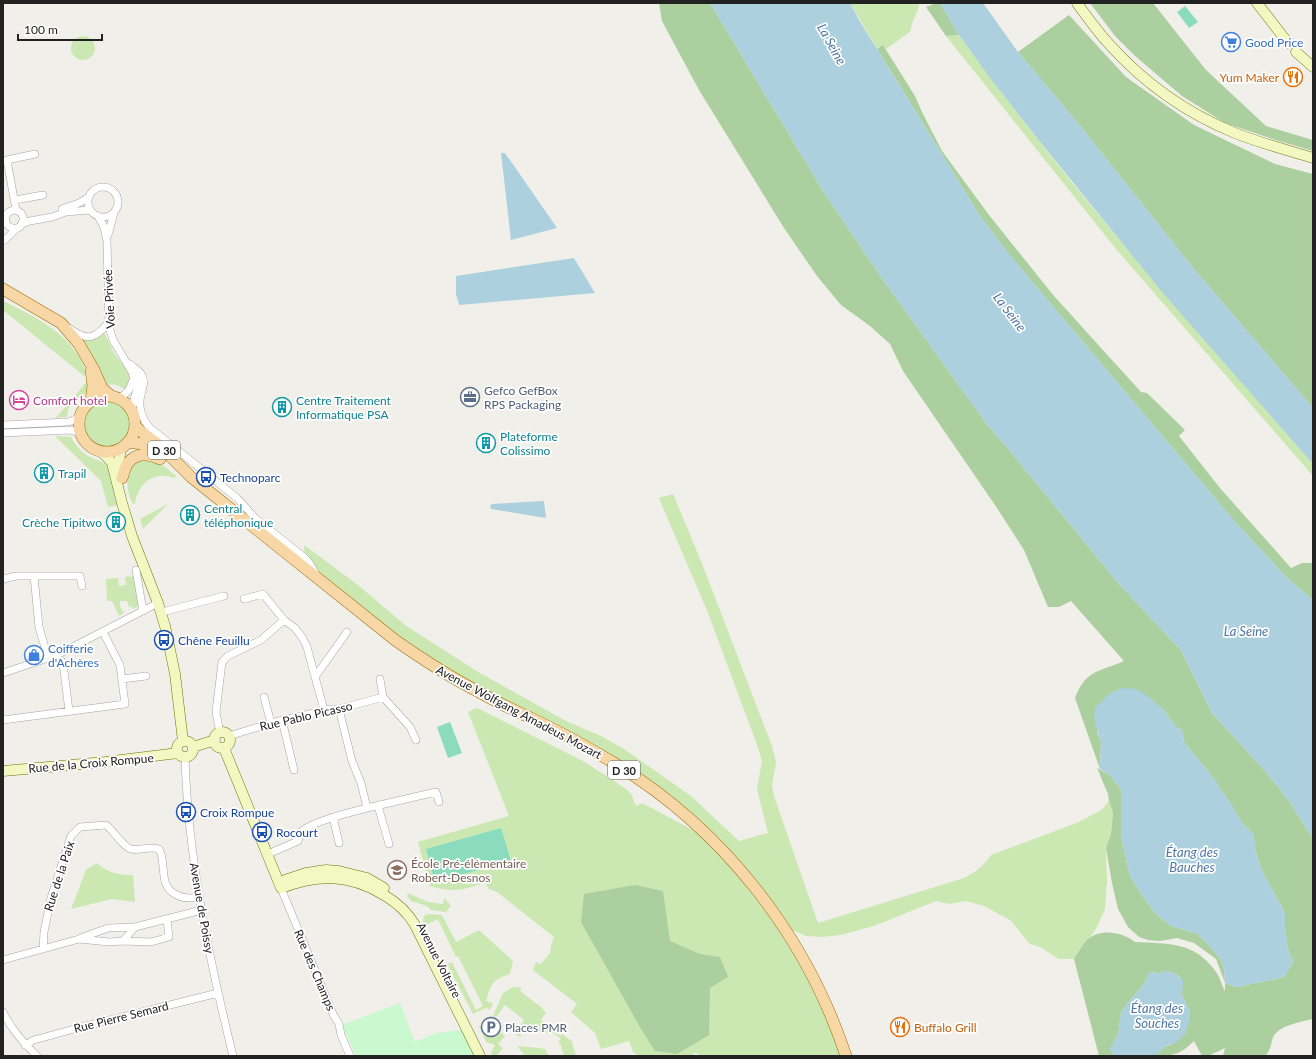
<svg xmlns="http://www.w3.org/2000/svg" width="1316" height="1059" font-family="Lato,sans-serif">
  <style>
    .grass { fill: #cbe8b2 }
    .forest { fill: #accfa0 }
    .park { fill: #caf8cf }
    .pitch { fill: #8bdcbf }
    .water { fill: #acd0dd }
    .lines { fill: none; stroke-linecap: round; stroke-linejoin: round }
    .street-casing { stroke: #a6a6a6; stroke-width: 8 }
    .secondary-casing { stroke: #69780a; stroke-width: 11 }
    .primary-casing { stroke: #996c07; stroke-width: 12 }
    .street { stroke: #fff; stroke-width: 7 }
    .secondary { stroke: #f3f7c1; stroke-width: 10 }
    .primary { stroke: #f8d7a7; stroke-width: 11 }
    .labels { text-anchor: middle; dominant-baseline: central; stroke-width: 3.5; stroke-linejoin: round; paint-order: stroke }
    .shield { fill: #fff; stroke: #646464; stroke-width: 1 }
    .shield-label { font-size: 11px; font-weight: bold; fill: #222 }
    .shop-label { font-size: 12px; fill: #366cbe; stroke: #fff; text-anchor: start }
    .food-label { font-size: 12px; fill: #c56008; stroke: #fff; text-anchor: end }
    .street-label { font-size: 12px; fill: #222; stroke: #fff }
    .service-label { font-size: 12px; fill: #4e5e75; stroke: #fff; text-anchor: start }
    .hotel-label { font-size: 12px; fill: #b23c85; stroke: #fff; text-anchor: start }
    .culture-label { font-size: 12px; fill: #0d838f; stroke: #fff; text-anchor: start }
    .transit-label { font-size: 12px; fill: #164399; stroke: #fff; text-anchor: start }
    .education-label { font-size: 12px; fill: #785e54; stroke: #fff; text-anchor: start }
    .water-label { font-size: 13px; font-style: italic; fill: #4e78a7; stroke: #fff }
  </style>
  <rect width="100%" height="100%" fill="#f1efe9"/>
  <path class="grass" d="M850,3h68l1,4 -7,17 -2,8 -24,17 -3,-4 -6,4z
    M959,35c108,150 232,289 354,429v12l-197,-227 -170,-213z
    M71 48a12 12 0 1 1 24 0a12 12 0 1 1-24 0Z
    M3,301c33,16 69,33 83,70l-2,5 -81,-66z
    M104,332l10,21 16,21 1,6 -5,11c-7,-6 -12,-8 -21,-5l-1,-2 2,-1 -5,-11 -5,-2 -15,-32c9,2 16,2 23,-6z
    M88,380v12c-11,6 -21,12 -21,25h-7l-5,2z
    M82 424a25 25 0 1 1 50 0a25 25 0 1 1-50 0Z
    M55,436l16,1c3,7 12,17 19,20 8,4 14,4 19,12l10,36 -11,2 -7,-26z
    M143,459l17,4 16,13 -2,2c-21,-8 -36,6 -39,26l-3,-1c-4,-10 -8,-27 -1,-38 3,-3 8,-4 12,-6z
    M673,494l30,72 69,180 4,16 -4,23 2,11 44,127 146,-45c12,-6 19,-12 27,-23l88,-33 22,-12 5,-5 3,-5 -1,-6 5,19 -2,21 -5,14 1,34 -2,27 -9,20 -22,30h-15l-19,-12 -10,-3 -20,-24 -26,-14 -18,-5 -17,3 -13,-3 -62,25 -33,9 -20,2 -15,-1 -16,-7 55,127h-145l-5,-4 -3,4h-53l-6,-4 -4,-11 -28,8 -6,-16 -24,-21 6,-8 -44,-34 3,-8 5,2 9,-11 1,-8 3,-8 -57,-45 -8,-3 -4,-6c-23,7 -31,10 -55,3l-12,-44 91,-26 -41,-104 9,-4 104,52 21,13 24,16 5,5 5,12 6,-3 68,36 -72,-60 -178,-97 -143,-104 -12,-20 -1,-13 54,40 47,40 73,47 88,49 35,15 23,13 67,47 48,45 29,-8 -11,-44 5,-28 -6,-19 -48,-129 -49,-115z
    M168,504l-25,25 -3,-10z
    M135,576l4,30 -6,3 -2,-3 -2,1 -2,-6h-7v5l4,7 -5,3 -7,-15h-5l-1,-22 12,-1 1,8 7,-1 -1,-8z
    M97,863c11,10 22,12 36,12l2,27 -23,-3 -41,10 15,-39z
    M408,893l20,9 15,2 1,-6 6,6v3l-4,5 -15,-2 -4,-4 -16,-5 -4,-5z
    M427,914l15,1 14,27 23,-12 34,31 -3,13c-17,5 -19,10 -24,27l7,2 -3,7 -4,-2 -13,6 -26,-50 5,-2 24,48 7,-4 -25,-50 -2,1 -18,-38 -12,6 -3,-4 1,-5z
    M517,987l5,1 -2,3 21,16 5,6 -5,7 20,16 1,-2 8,6 1,-1 5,17h-12l-3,-11 -3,-3 3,-3 -8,-6 -32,-2v5h-3l-3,-3 9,-13 -19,-15 -9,12 -3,-1 10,-23 8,-5z
    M479,1026h4l10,7 4,-4 8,7 -7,8 5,4 -6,7 1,1h-6l-1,-3 4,-8 -9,-3z
    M517,1046l23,2 5,1 4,7h-24z"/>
  <path class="forest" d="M659,3h51l115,191 61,90 102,142 17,19 114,139 62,66 31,63 54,59 24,30 23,37v180c-12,3 -29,5 -38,15 -5,6 -2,14 -10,22h-42l2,-8 -17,8h-6l-8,-15c-13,13 -21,15 -39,15l10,-10 6,-1 15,-20 4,-7v-7l-8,-15 -1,-18c-7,-6 -15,-9 -24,-4l-4,-2 -4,1 -3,8 -22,27 -3,5 -3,22 -8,14 5,7h-16l-25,-97c4,-6 8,-14 13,-19 13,-12 35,-8 48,2 33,2 60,-1 81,30 4,5 6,14 9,19v-8l-9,-24 -22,-16 -17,-5 -17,3 -12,-1 -9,-3 -11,-10 -10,-18 -6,-26 -6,-35 5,-14 2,-21 -4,-13 -1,-6 -11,-26 13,7 11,14v47l9,40 11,18 13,18 17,14 25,7 11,10 13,15 4,10 1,15 12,4 47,-10 9,-15 -5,-13 -3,-20v-16l-22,-40 -6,-16 -4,-23 -11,-11 -10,-17 -21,-31 -27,-33 -2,-12 -6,-3 -14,-19 -65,23 4,11 -1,27 -25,-71c11,-29 25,-26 49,-37l-53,-60 -12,6h-11l-24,-57 -27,-42 -94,-137 -13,-27 -20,-18 -29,-21 -24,-29 -33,-48 -85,-138 -37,-69z
    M936,3h4l19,32 -13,1 -20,-29z
    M1090,3h63l53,67 60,56 47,14v11l-34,-10 -54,-18 -43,-27 -47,-40 -20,-20z
    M1069,15l57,62 68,48 81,39 38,10v234l-120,-140 -112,-141 -63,-75z
    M883,45l32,51 7,16 20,39 47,64 65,81 87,96 6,1 38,37 -6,6 41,52 71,80 11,-5h11v37l-25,-21 -52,-56 -229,-271 -27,-36 -103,-167z
    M635,885l28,6 7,50 30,13 20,3 8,20 -18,11 -1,47 -32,19 -22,-3 -14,-22 -60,-107 3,-28z"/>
  <path class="park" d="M400,1003l15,39 21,-9 23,-3 3,1 13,25h-119l-14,-31z"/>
  <path class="pitch" d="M1185,6l13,16 -9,6 -12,-16z
    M450,722l12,31 -14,5 -11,-31z
    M501,828l10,33 -76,21 -9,-33z"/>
  <path class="water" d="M710,3h140l9,17 121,196 27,36 229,271 52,56 25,21v239l-23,-37 -24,-30 -54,-59 -31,-63 -62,-66 -114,-139 -17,-19 -102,-142 -61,-90z
    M940,3h43l35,49 63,75 112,141 120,140v56l-151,-172 -125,-154 -47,-60 -31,-43z
    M501,153h4l52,75 -46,12z
    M574,258l21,35 -136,12 -3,-11v-18z
    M544,501l2,17 -55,-9 -1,-3 2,-2z
    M1121,688l15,1 10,6 16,13 14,19 6,3 2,12 27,33 21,31 10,17 11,11 4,23 6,16 22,40v16l3,20 5,13 -9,15 -47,10 -12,-4 -1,-15 -4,-10 -13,-15 -11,-10 -25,-7 -17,-14 -13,-18 -11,-18 -9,-40v-47l-11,-14 -10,-6 1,-27 -7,-23 1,-11 14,-14z
    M1164,971l10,2 9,7 -1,16 8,15v7l-4,13 -3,5 -7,7 -11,3 -10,10h-40l-5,-7 8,-14 3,-22 3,-5 22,-27 3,-8 2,-1 6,2z"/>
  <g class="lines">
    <defs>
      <path id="street" d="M88 202a15 15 0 1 1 30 0a15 15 0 1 1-30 0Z
        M15,200l28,-5
        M62,209l17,-6 10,-6
        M16,210c-16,-1 -13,24 4,17l4,-8 -3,-6 -5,-3 -9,-50 28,-6
        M98,216l6,11 3,14 2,85 4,14 19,32 2,6 -5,12 -5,5 -7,3
        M22,224l8,-3 22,-4 14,-5 24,-2
        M108,235l6,-22
        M5,240l12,-12
        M69,328c19,14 26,11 40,-6
        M130,364c4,4 9,6 12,11 4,8 -1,17 -2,25 -1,9 3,20 9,27l88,71 18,20 50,40 5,6 6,10
        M133,413c-3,-15 8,-23 5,-36
        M3,425l65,-3 6,-2 6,-4
        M3,433l67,-3 8,2 4,4
        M136,570l7,41
        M34,576l5,51 9,31
        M3,579l13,-3h64l2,10
        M244,599l19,-5 21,26
        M166,611l58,-15
        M57,655l6,8 6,48
        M3,673l54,-18 101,-52
        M315,677l32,-45
        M122,679l24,-3
        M380,679l3,18 27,30 6,13
        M264,697l7,26
        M3,720l122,-16 -5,-39 -17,-33
        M282,720l12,50
        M220,733l-4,-21 6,-50 6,-6 33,-16 23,-20 11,8 7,9 5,10 17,63
        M229,736l42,-13 60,-14h8l44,-12
        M185,757c3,101 24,201 48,299
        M378,806l11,38
        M367,808l69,-16 3,10
        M333,817l6,26
        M268,854l30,-13c1,-3 2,-7 3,-9 7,-9 54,-21 66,-24l-6,-25 -9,-22 -13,-52
        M281,888l52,126 6,10 2,11 9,21
        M79,939l30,3 14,-1 12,-14
        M123,941l28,1 18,-5 -2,-17
        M43,949l1,-17 7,-34 20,-62 9,-9 26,-2c8,6 17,22 25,24 9,2 18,-3 28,0 8,14 -1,36 16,45 8,5 15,5 24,3
        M3,960l76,-21 7,-3 22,-8 27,-1 67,-17
        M3,1012c8,17 20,30 34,44
        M25,1045l9,-5 40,-11 144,-36"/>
      <path id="secondary" d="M1077,3c10,14 20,28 32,41 35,39 77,69 126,89 25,10 52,17 78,25
        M1257,3l31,40
        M1296,52l17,15
        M99,451l6,4 7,8 10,40 10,33 26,67 7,23 10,48 8,67
        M122,477c-2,-11 -5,-21 1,-31
        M214 740a8 8 0 1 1 16 0a8 8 0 1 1-16 0Z
        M177 749a8 8 0 1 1 16 0a8 8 0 1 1-16 0Z
        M193,747l22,-7
        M224,748l57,140c38,-14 68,-14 103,7 12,7 24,18 31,30l65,131
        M3,771l102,-9 73,-9
        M285,880l21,-7 20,-3 13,1 28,7 17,10"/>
      <path id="primary" d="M3,289l58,34 18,21 15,26 8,18 9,8
        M79 424a28 28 0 1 1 56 0a28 28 0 1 1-56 0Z
        M91,401l2,-16 -2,-14
        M135,426l9,8 15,11 32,32 204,163c27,19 55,37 84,52 24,14 49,24 74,37 20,10 41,22 61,34 109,66 192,172 232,293
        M127,443c13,-1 22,2 32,11
        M122,478c2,-5 3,-11 6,-15 8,-11 21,-9 32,-4"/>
    </defs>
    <use href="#street" class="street-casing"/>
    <use href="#secondary" class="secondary-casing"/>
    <use href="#primary" class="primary-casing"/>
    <use href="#street" class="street"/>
    <use href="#secondary" class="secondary"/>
    <use href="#primary" class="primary"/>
  </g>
  <defs>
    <symbol id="supermarket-ring" viewBox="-11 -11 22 22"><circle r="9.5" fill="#fff" stroke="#3f7fe0" stroke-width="1.5"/><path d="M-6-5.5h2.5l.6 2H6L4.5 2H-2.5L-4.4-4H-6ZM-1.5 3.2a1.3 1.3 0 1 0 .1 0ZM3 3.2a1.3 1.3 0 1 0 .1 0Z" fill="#3f7fe0"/></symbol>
    <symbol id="restaurant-ring" viewBox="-11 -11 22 22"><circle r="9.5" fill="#fff" stroke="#e8710a" stroke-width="1.5"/><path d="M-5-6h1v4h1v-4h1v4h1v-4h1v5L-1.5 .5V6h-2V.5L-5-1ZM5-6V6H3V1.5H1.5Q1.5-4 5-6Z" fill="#e8710a"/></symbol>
    <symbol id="office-ring" viewBox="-11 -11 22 22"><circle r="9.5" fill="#fff" stroke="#5c6f8a" stroke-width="1.5"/><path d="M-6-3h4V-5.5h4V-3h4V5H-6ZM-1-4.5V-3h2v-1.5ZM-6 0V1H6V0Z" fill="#5c6f8a"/></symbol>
    <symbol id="hotel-ring" viewBox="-11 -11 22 22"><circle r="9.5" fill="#fff" stroke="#d1479c" stroke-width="1.5"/><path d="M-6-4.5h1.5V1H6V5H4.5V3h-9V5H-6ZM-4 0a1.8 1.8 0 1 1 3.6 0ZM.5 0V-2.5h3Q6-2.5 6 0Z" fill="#d1479c"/></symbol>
    <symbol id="building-ring" viewBox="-11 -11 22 22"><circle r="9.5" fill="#fff" stroke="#0f9aa8" stroke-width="1.5"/><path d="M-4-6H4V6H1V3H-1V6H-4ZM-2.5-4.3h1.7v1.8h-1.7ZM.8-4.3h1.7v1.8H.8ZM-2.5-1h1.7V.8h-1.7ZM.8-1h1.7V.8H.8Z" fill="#0f9aa8"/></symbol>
    <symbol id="bus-ring" viewBox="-11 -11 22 22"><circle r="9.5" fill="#fff" stroke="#1a4fb4" stroke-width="1.5"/><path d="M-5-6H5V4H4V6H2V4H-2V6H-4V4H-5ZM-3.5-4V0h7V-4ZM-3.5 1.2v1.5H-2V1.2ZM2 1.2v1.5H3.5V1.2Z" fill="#1a4fb4"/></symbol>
    <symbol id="shop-ring" viewBox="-11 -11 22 22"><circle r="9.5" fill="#fff" stroke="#3f7fe0" stroke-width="1.5"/><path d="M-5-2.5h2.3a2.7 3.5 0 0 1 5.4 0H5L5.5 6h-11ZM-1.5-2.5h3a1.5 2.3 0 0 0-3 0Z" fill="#3f7fe0"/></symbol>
    <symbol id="school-ring" viewBox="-11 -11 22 22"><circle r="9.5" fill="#fff" stroke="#8d6e63" stroke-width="1.5"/><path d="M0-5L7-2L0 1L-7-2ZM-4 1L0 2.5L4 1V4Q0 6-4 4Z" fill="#8d6e63"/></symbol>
    <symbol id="parking-ring" viewBox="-11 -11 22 22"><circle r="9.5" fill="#fff" stroke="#5c6f8a" stroke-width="1.5"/><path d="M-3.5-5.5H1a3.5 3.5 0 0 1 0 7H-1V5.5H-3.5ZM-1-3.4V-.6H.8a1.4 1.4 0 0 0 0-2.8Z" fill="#5c6f8a"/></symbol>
  </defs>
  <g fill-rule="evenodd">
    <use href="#supermarket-ring" x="1220" y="31" width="22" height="22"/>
    <use href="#restaurant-ring" x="1282" y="66" width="22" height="22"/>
    <use href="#office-ring" x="459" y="386" width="22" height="22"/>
    <use href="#hotel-ring" x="8" y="389" width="22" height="22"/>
    <use href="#building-ring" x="271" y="396" width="22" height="22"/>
    <use href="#building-ring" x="475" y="432" width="22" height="22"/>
    <use href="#building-ring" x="33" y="462" width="22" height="22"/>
    <use href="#bus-ring" x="195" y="466" width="22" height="22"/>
    <use href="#building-ring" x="179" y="504" width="22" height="22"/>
    <use href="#building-ring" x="105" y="511" width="22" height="22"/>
    <use href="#bus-ring" x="153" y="629" width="22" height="22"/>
    <use href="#shop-ring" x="23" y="644" width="22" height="22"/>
    <use href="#bus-ring" x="175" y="801" width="22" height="22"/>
    <use href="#bus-ring" x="251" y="821" width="22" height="22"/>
    <use href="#school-ring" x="386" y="859" width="22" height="22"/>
    <use href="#parking-ring" x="480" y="1016" width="22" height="22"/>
    <use href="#restaurant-ring" x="889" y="1016" width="22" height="22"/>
  </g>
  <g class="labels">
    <g class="shield">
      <rect x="148" y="441" width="32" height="18" rx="3"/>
      <rect x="608" y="761" width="32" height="18" rx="3"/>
    </g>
    <g class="shield-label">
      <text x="164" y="450">D 30</text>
      <text x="624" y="770">D 30</text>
    </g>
    <g class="shop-label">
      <text x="1245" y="42">Good Price</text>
      <text x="48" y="648">Coifferie<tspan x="48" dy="14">d'Achères</tspan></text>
    </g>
    <g class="food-label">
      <text x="1279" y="77">Yum Maker</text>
      <text x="914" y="1027" text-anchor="start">Buffalo Grill</text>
    </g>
    <g class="street-label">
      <text transform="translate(109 299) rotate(-93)">Voie Privée</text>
      <text transform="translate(519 712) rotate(28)">Avenue Wolfgang Amadeus Mozart</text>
      <text transform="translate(306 716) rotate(-13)">Rue Pablo Picasso</text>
      <text transform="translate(91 763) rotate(-5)">Rue de la Croix Rompue</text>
      <text transform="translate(59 876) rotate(-72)">Rue de la Paix</text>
      <text transform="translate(202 908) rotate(80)">Avenue de Poissy</text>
      <text transform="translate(439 960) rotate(63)">Avenue Voltaire</text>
      <text transform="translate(315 970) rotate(67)">Rue des Champs</text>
      <text transform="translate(121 1017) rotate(-14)">Rue Pierre Semard</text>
    </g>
    <g class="service-label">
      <text x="484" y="390">Gefco GefBox<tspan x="484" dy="14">RPS Packaging</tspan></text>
      <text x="505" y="1027">Places PMR</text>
    </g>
    <g class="hotel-label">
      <text x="33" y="400">Comfort hotel</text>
    </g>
    <g class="culture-label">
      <text x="296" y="400">Centre Traitement<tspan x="296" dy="14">Informatique PSA</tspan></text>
      <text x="500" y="436">Plateforme<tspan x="500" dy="14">Colissimo</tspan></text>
      <text x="58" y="473">Trapil</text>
      <text x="204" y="508">Central<tspan x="204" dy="14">téléphonique</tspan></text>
      <text x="102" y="522" text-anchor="end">Crèche Tipitwo</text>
    </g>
    <g class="transit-label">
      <text x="220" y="477">Technoparc</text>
      <text x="178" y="640">Chêne Feuillu</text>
      <text x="200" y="812">Croix Rompue</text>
      <text x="276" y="832">Rocourt</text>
    </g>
    <g class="education-label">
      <text x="411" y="863">École Pré-élémentaire<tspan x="411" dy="14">Robert-Desnos</tspan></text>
    </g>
    <g class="water-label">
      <text transform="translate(832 44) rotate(61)">La Seine</text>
      <text transform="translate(1010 312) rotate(53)">La Seine</text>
      <text x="1246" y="631">La Seine</text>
      <text x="1192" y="852">Étang des<tspan x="1192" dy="15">Bauches</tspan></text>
      <text x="1157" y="1008">Étang des<tspan x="1157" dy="15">Souches</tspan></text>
    </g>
  </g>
  <rect width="1316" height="1059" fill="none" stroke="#222222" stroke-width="8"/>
  <path d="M18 34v6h84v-6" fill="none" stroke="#222222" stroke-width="2"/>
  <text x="24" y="34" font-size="12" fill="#222222" stroke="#ffffff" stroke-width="3" paint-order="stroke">100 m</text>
</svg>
